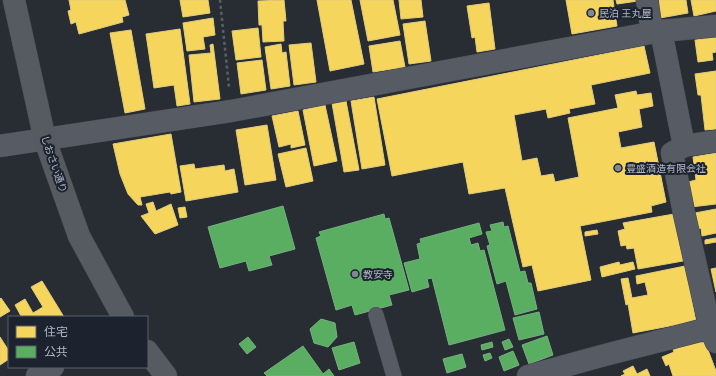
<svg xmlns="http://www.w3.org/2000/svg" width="716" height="376" font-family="Figtree,'Noto Sans JP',sans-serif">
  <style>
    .homes { fill: #f6d55c; stroke: #e1cc7c }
    .public { fill: #5aae61; stroke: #74b17f }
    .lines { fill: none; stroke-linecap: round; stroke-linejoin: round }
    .lane-casing { stroke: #46494f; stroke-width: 16 }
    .street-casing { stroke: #46494f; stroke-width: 23 }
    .secondary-casing { stroke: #46494f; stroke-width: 23 }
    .path { stroke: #5b6067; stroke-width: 2.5; stroke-dasharray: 3 3; stroke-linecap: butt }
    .lane { stroke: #575b63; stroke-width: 15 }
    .street { stroke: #575b63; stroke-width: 22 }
    .secondary { stroke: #565a61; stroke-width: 22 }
    .poi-dot { fill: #818793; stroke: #1c232e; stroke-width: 1.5 }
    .labels { text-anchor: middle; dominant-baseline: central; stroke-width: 4; stroke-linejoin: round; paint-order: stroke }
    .poi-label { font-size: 10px; fill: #b1b8c6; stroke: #1c232e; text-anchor: start }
    .street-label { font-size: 10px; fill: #b1b8c6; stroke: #1c232e }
  </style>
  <rect width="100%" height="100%" fill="#282d34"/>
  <path class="homes" d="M69,0h56l4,15 -7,2 1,5 -44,12 -3,-12 -5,2 -3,-13 3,-1z
    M180,0h28l2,13 -27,4z
    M284,0l2,21h-3l1,20 -21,1 -1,-17h-3l-1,-24z
    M317,0h34l13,64 -34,7z
    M360,0h33l7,35 -32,6z
    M399,0h22l2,17 -22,2z
    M566,0h47l4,26 -45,8z
    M616,0h22v1l-21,3z
    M659,0h27l2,13 -28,5z
    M691,0h25v11l-22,5z
    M489,3l6,46 -18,3 -2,-15 -3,1 -5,-32z
    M213,18l2,17 -12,2 2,12 -18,2 -4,-28z
    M425,21l6,40 -22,3 -6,-40z
    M258,28l3,29 -25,3 -4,-29z
    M180,29l10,75 -13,2 -3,-21 -20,3 -8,-54z
    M131,30l14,79 -20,4 -15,-80z
    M716,37v15l-4,1 1,7 -15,2 -3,-22z
    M400,41l5,26 -32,5 -4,-26z
    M311,43l5,39 -22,3 -5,-40z
    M213,44l7,55 -26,3 -5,-47 22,-2 -1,-8z
    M281,44l1,9 4,-1 4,34 -19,3 -6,-42z
    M644,46l6,27 -59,12 4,19 -26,5 1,4 -22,5 -2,-9 -32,6 8,46 15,-3 4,18 12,-2 2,8 24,-5 -11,-59 50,-10 -3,-13 21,-4 1,4 14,-2 2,13 -14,3 3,18 -24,5 3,16 33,-6 12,60 -15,4 1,6 -72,14 11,54 -53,11 -6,-26 -9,2 -18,-79 -36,6 -6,-32 -71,14 -15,-77z
    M262,60l4,30 -25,4 -4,-31z
    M716,71v58l-11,1 -4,-35h-3l-3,-21z
    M374,97l11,68 -23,4 -11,-68z
    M346,101l13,69 -15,2 -12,-69z
    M325,105l12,56 -23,5 -11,-56z
    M298,111l7,34 -14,3v-4l-12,3 -7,-31z
    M267,125l9,55 -31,5 -9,-55z
    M171,134l10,58 -10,2 -1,-2 -30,5 2,8h-4l-10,-11 -8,-20 -7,-30z
    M306,148l7,33 -27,6 -8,-33z
    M716,153v51l-25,3 -3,-25 8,-2 -3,-23z
    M194,164l1,5 29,-4 1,6 9,-2 4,23 -52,9 -6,-35z
    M153,202l3,9 15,-7 7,21 -23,9 -14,-18 8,-3 -3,-9z
    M185,207l2,10 -7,1 -2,-10z
    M716,209v24l-14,3 -1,-8 -3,1 -3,-16z
    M674,214l9,47 -45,8 -4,-21 -7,1 -1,-4 -5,1 -3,-15 7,-2 -2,-6z
    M597,230l1,4 -13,2v-4z
    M716,238v4l-11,2v-4z
    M619,262l1,3 13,-3 2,7 -33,8 -2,-10z
    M685,266l11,55 -63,12 -5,-29 -2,1 -5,-26 7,-1 4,20 16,-3 -3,-13 -8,2 -1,-8z
    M716,268v24l-5,-23z
    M42,281l22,36h-45l2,-1 -6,-11 10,-6 8,14 10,-6 -12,-20z
    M1,298l9,13 -10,6v-18z
    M0,337l9,14v8l-9,6z
    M700,339l2,4 3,-1 11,29v5h-43l-4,-12 -3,2 -4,-9 12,-5 -1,-2z
    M633,366l4,8 10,-5 3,7h-29l4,-2 -2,-3z"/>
  <path class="public" d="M283,206l12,43 -26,7 3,9 -23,6 -3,-10 -26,7 -12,-41z
    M384,214l1,5 4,-1 20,72 -20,5 3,10 -37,10 -3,-10 -16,5 -20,-72 5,-2 -2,-4z
    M503,222l1,5 4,-1 12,46 5,-1 3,12h3l6,26 -22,6 -9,-34 -9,3 -10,-38 3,-1 -4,-13 6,-1 -2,-6z
    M479,223l3,11 -13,4 2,7 7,-2 2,8 4,-1 21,80 -56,15 -17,-67 -5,1 2,8 -17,5 -8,-29 16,-4 -3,-15 4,-1 -1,-4z
    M539,312l5,22 -25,6 -6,-22z
    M321,319l14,4 2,14 -9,10 -14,-4 -4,-14z
    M547,336l6,19 -24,9 -7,-19z
    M248,337l8,10 -9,7 -8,-10z
    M509,339l4,8 -8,3 -3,-8z
    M354,342l6,21 -21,7 -7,-22z
    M492,342l1,5 -11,3 -1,-5z
    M303,346l20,28 6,-5 5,7h-67l-3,-3z
    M513,351l6,14 -15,6 -5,-14z
    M490,353l2,5 -7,3 -2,-6z
    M462,354l4,13 -19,6 -4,-14z"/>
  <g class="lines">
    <defs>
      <path id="lane" d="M376,315l18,61"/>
      <path id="street" d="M647,0l5,33
        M661,31l23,115
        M716,141l-32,5 -12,7 12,60 26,115 6,14
        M0,146l231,-35 430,-80 55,-5
        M37,376l16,-9
        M528,376l77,-21 105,-27"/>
      <path id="secondary" d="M14,0l31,140 34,96 44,81
        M147,351l19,25"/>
    </defs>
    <use href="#lane" class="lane-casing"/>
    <use href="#street" class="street-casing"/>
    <use href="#secondary" class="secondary-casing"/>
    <path class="path" d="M220,0l9,87"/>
    <use href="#lane" class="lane"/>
    <use href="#street" class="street"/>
    <use href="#secondary" class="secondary"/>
  </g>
  <g class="poi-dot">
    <circle cx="591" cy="13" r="4"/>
    <circle cx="618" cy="168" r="4"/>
    <circle cx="355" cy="274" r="4"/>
  </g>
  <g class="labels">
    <g class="poi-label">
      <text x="599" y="13">民泊 王丸屋</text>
      <text x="626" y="168">豊盛酒造有限会社</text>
      <text x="363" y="274">教安寺</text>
    </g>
    <g class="street-label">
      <text transform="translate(54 164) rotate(71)">しおさい通り</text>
    </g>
  </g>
  <rect x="8" y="316" width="140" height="52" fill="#1c232e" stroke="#585f6b"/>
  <rect x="16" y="326" width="20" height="12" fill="#f6d55c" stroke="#585f6b"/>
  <text x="44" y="336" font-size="12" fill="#b1b8c6">住宅</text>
  <rect x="16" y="346" width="20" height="12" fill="#5aae61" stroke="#585f6b"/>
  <text x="44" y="356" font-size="12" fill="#b1b8c6">公共</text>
</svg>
